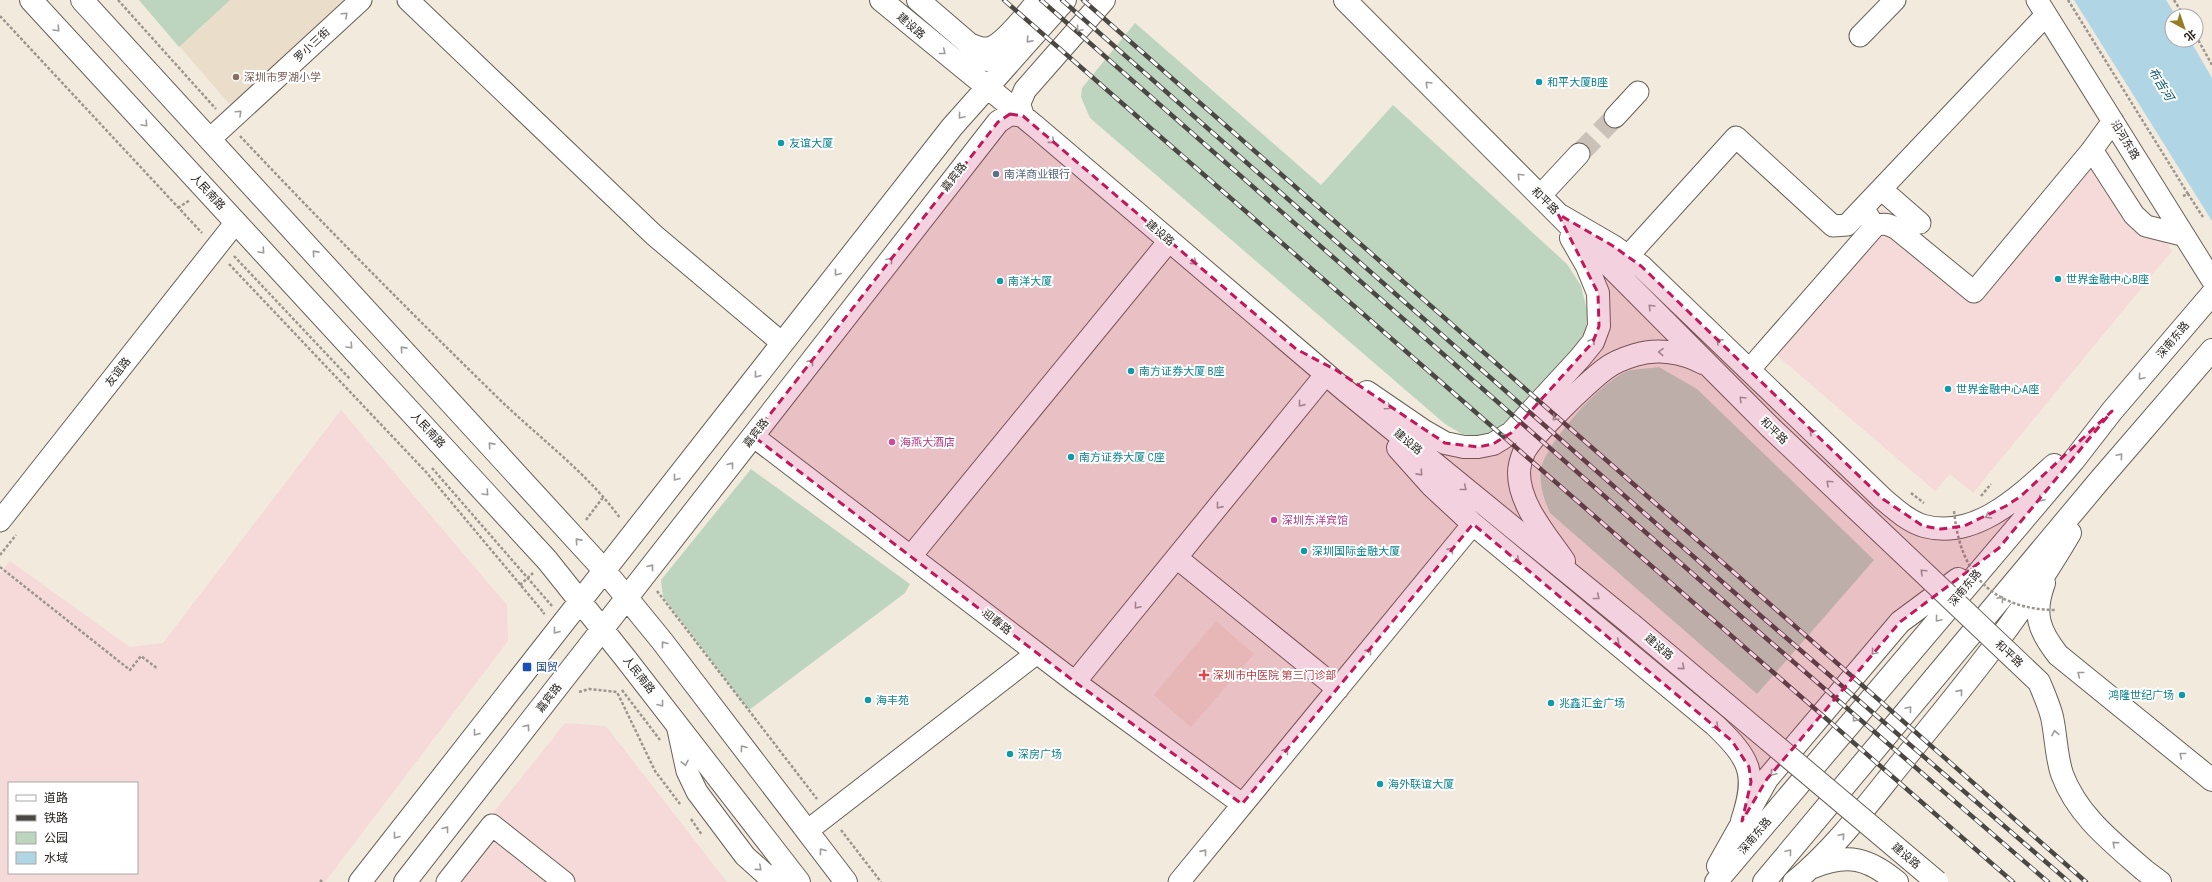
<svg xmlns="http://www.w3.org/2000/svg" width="2212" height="882" font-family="'Roboto Condensed','Noto Sans SC',sans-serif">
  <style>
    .commercial { fill: #f5dad9; fill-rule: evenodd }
    .built { fill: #eaddca }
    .medical { fill: #f1dece }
    .green { fill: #bdd4bf }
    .water { fill: #b0d6e5 }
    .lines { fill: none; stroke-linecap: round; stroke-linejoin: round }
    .minor-tunnel { stroke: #cac2b8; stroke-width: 21; stroke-dasharray: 21 10; stroke-linecap: butt }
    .minor-casing { stroke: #686157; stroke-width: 23 }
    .major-casing { stroke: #686157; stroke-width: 24 }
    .path { stroke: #9b958c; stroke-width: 2.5; stroke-dasharray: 3 2; stroke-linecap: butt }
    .minor { stroke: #fff; stroke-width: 21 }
    .major { stroke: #fff; stroke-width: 22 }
    .rail-casing { stroke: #4b4742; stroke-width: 4.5 }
    .rail { stroke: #fff; stroke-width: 3; stroke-dasharray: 9; stroke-linecap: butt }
    .major-bridge-casing { stroke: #686157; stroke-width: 24; stroke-linecap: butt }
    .path-bridge { stroke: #9b958c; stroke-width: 2.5; stroke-dasharray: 3 2; stroke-linecap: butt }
    .major-bridge { stroke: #fff; stroke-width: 22 }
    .oneway { stroke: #9e9c9b }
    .marked { fill: #c2185b; fill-opacity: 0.2; stroke: #c2185b; stroke-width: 3; stroke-dasharray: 8 5; stroke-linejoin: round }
    .education-dot { fill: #8d6e63; stroke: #fff; stroke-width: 1.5 }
    .culture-dot { fill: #0f9aa8; stroke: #fff; stroke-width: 1.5 }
    .service-dot { fill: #5c6f8a; stroke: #fff; stroke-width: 1.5 }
    .hotel-dot { fill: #d1479c; stroke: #fff; stroke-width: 1.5 }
    .transit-dot { fill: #1a4fb4; stroke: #fff; stroke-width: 1.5 }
    .health-dot { fill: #e0444e; stroke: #fff; stroke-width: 1.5 }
    .labels { text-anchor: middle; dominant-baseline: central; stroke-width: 4; stroke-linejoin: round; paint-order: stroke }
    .street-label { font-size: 11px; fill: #272420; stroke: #fff }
    .education-label { font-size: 11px; fill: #785e54; stroke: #fff; text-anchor: start }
    .culture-label { font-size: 11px; fill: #0d838f; stroke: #fff; text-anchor: start }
    .service-label { font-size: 11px; fill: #4e5e75; stroke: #fff; text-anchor: start }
    .hotel-label { font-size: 11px; fill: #b23c85; stroke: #fff; text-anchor: start }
    .transit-label { font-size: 11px; fill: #164399; stroke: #fff; text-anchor: start }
    .health-label { font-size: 11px; fill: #be3a42; stroke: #fff; text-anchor: start }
    .water-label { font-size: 12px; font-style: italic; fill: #035267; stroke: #fff }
  </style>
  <rect width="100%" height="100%" fill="#f3eade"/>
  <path class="commercial" d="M2097,135l75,116 -199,242 -23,-19 -15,17 -170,-146 86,-103 31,-33 90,73z
    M341,410l166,195 1,36 -183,241h-325v-309l10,-12 120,86 33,-4zM9,783h128v90h-128z
    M565,723l41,3 121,156h-289z"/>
  <path class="built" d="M139,0h216l-123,107z"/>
  <path class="medical" d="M1216,621l38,33 -63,73 -37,-32z"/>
  <path class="green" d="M139,0h91l-51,47z
    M1135,23l186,162 72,-80 174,159 14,22 7,28 -4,21 -15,20 -73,76 -16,6 -18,-3 -17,-10 -355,-306 -9,-21 1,-9z
    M1659,367l38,22 177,171 -117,134 -207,-181c-6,-14 -11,-28 -9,-44 5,-26 62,-90 87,-98 10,-3 21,-2 31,-4z
    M751,469l159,115 -5,9 -156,117 -86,-113 -2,-17z"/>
  <path class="water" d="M2074,0h92l10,16h-4v24h18l22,38v143z"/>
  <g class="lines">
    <path class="minor-tunnel" d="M1579,154l36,-37"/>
    <defs>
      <path id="minor" d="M408,0l246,235 128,108
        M2037,0l175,280
        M1860,36l35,-36
        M1615,117l23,-25
        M210,139l151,-139
        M2092,150l42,65 12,11 36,9
        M1881,189l39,34
        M1540,196l39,-42
        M1870,219l-7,-11 183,-193
        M1628,256l108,-119 97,89 14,-1 16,-17
        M1749,370l126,-144c9,-3 14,-2 22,3l77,63 118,-142 21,-29
        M753,436l322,246 167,122
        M0,521l236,-299
        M911,556l258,-315
        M1177,558l161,131
        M1075,682l251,-308
        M677,725l10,46 10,21 48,64 19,17 17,9
        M807,831l230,-178
        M447,882l45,-57 72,57
        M1179,882l294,-358"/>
      <path id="major" d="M31,0l516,560 79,99 173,223
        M82,0l522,570 58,71 184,241
        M881,0l155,127 311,265 284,232
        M918,0l70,60 13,5 8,-3
        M1345,0l425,427
        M969,44c7,3 14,6 21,4 15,-4 38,-36 49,-48
        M1023,116l-4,-12 6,-14 79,-90
        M1558,214l55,32 28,20 242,233c12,10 26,23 41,27 51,14 96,-30 130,-61
        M1367,392l57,39 21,12 19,4h14l15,-3 18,-11 69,-75 13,-16 6,-16 -1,-33 -11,-27 -16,-28
        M1398,448l34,38 41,38 242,201c35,34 43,48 27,96
        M1564,561c-17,-25 -45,-56 -45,-88 0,-6 3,-16 5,-21 9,-18 64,-70 81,-83 9,-7 20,-11 30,-14 22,-7 48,-3 68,8
        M2044,583c-11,30 -6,47 14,72l154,125
        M1718,866l49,-87 133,-157 58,-43
        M1813,867c35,-14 55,-9 84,15
        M2144,870l16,12
        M360,882l592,-755 113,-127
        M405,882l593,-760 12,-8 13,2
        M1716,882l358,-422 38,-49 100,-117
        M1764,882l335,-401 113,-131
        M1794,882c43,-35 76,-81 111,-124 59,-72 118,-144 165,-225"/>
    </defs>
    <use href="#minor" class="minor-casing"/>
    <use href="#major" class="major-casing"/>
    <path class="path" d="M118,0l98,109
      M2068,0l120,194
      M2174,0l10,16
      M0,16l202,217
      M2196,36l16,29
      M240,136c83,88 167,173 253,257 41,41 93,78 127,125
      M2183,196l5,-2 15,23
      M178,208l12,-8
      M234,256l116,123
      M229,264l197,208 118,141 -1,1
      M432,468l120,138
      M1911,493l13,10
      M1981,496l10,-12
      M586,520l18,-24
      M0,555l16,-20
      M0,567l130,103 11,-14 17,13
      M520,585l13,-12
      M657,591l160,208
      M622,690l38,50
      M579,692l10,-3 28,3 38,79 25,33
      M691,819l11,16
      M841,830l40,52
      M320,880l2,2"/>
    <use href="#minor" class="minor"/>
    <use href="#major" class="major"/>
    <defs>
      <path id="rail" d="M1004,0l1009,882
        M1041,0l711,626 296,256
        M1062,0l699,616 308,266
        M1083,0l1003,882"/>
    </defs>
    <use href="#rail" class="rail-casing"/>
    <use href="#rail" class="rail"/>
    <defs>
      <path id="major-bridge" d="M1770,427l269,255c5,12 10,23 13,35 4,18 4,39 10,57 15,41 50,68 82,96
        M1631,624l306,258"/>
    </defs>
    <use href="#major-bridge" class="major-bridge-casing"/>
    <path class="path-bridge" d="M1954,511c6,62 37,98 101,99"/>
    <use href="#major-bridge" class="major-bridge"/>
  </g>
  <defs><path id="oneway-chevron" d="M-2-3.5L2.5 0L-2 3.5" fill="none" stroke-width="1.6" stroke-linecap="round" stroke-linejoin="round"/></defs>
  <g class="oneway">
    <use href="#oneway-chevron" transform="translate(345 15) rotate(-43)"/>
    <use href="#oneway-chevron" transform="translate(57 29) rotate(47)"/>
    <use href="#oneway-chevron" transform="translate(1079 29) rotate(131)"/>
    <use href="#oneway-chevron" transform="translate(1029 40) rotate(132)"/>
    <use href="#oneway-chevron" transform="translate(943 52) rotate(39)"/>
    <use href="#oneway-chevron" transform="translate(1428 84) rotate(-135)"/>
    <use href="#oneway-chevron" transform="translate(239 113) rotate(-43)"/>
    <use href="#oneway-chevron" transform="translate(961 116) rotate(130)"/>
    <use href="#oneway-chevron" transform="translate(145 124) rotate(47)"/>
    <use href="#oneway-chevron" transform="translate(1052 141) rotate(41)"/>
    <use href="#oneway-chevron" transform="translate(1520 176) rotate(-135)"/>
    <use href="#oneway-chevron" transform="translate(262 251) rotate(47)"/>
    <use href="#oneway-chevron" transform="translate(315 253) rotate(-132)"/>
    <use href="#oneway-chevron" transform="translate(890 260) rotate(-52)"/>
    <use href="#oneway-chevron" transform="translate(1194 262) rotate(40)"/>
    <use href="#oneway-chevron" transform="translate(837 273) rotate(128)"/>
    <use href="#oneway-chevron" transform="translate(1651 307) rotate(-135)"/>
    <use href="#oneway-chevron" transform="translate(1592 341) rotate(-61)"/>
    <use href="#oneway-chevron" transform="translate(1719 341) rotate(-136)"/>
    <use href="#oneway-chevron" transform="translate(350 346) rotate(47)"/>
    <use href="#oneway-chevron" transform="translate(403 349) rotate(-132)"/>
    <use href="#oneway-chevron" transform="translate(1661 352) rotate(-178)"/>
    <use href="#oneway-chevron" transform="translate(811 362) rotate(-52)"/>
    <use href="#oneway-chevron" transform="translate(757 375) rotate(128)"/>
    <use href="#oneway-chevron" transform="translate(2141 377) rotate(130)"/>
    <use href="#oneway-chevron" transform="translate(1742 399) rotate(-135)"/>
    <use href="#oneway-chevron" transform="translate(1301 404) rotate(129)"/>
    <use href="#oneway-chevron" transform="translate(1388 407) rotate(35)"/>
    <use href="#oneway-chevron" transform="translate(1555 418) rotate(134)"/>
    <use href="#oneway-chevron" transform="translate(1812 432) rotate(-136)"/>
    <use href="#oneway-chevron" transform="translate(1505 436) rotate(-32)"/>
    <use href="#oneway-chevron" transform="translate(491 445) rotate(-132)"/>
    <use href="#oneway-chevron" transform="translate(2120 456) rotate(-49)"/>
    <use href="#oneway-chevron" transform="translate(731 465) rotate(-52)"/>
    <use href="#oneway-chevron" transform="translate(1420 473) rotate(48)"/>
    <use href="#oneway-chevron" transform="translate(676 478) rotate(128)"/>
    <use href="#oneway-chevron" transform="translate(1829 483) rotate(-137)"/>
    <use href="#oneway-chevron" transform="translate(1464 488) rotate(39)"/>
    <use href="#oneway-chevron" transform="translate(486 493) rotate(47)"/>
    <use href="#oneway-chevron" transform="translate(2041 499) rotate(131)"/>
    <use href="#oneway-chevron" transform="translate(1219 506) rotate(129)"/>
    <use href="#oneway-chevron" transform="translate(1988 516) rotate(150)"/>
    <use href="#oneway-chevron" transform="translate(578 541) rotate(-132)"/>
    <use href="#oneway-chevron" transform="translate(1451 550) rotate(-51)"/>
    <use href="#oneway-chevron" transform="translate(1517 560) rotate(39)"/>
    <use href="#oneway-chevron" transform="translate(651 567) rotate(-52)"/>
    <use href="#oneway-chevron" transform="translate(1923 572) rotate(-137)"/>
    <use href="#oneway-chevron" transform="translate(1597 597) rotate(39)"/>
    <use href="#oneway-chevron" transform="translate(2001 599) rotate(-50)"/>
    <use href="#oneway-chevron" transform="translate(1137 606) rotate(130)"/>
    <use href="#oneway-chevron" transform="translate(1938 619) rotate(130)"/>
    <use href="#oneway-chevron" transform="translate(556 631) rotate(128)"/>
    <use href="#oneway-chevron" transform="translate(1617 642) rotate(40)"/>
    <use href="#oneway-chevron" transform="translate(664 644) rotate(-128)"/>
    <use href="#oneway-chevron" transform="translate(1369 651) rotate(-51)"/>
    <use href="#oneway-chevron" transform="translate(1874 652) rotate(130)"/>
    <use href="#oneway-chevron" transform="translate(1682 667) rotate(40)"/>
    <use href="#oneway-chevron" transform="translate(2080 674) rotate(-141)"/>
    <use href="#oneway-chevron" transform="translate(1960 692) rotate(-51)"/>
    <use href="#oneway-chevron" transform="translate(661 704) rotate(52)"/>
    <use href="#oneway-chevron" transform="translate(1909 709) rotate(-50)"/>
    <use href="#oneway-chevron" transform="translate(1855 719) rotate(130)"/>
    <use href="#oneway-chevron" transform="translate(1716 726) rotate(43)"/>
    <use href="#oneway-chevron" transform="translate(527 727) rotate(-52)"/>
    <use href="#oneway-chevron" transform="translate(476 733) rotate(128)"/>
    <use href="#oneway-chevron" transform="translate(2055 733) rotate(-100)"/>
    <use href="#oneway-chevron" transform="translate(743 748) rotate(-127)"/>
    <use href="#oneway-chevron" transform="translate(1286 751) rotate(-50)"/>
    <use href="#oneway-chevron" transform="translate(2182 755) rotate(-141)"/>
    <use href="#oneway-chevron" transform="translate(685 763) rotate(78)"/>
    <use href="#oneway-chevron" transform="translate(1773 773) rotate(130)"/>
    <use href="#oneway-chevron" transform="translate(446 829) rotate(-52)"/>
    <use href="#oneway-chevron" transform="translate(396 836) rotate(128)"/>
    <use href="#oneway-chevron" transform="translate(1842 836) rotate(-49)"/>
    <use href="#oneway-chevron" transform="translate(2115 844) rotate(-138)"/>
    <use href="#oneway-chevron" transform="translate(822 851) rotate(-127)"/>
    <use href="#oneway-chevron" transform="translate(1204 852) rotate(-51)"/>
    <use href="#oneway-chevron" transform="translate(1789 852) rotate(-50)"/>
    <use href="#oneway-chevron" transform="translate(759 868) rotate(41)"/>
  </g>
  <path class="marked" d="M1010,114l13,2 273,233 40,21 109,73 33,4 15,-3 18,-11 82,-91 6,-16 -1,-33 -40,-79 55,32 28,20 242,233 40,27 18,3 23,-3 42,-20 15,-10 91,-85 -113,137 -99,74 -133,157 -25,42 9,-39 -2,-15 -17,-26 -259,-217 -231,280 -167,-122 -322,-246 245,-314z"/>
  <circle class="education-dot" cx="236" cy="77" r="4"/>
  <g class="culture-dot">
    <circle cx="1539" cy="82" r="4"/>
    <circle cx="781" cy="143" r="4"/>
    <circle cx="2058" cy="279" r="4"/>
    <circle cx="1000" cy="281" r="4"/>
    <circle cx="1131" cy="371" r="4"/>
    <circle cx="1948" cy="389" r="4"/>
    <circle cx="1071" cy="457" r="4"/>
    <circle cx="1304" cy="551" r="4"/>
    <circle cx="2182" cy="695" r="4"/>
    <circle cx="868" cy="700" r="4"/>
    <circle cx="1551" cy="703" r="4"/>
    <circle cx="1010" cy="754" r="4"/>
    <circle cx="1380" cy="784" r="4"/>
  </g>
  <circle class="service-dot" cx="996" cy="174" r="4"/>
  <g class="hotel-dot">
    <circle cx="892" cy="442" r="4"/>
    <circle cx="1274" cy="520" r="4"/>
  </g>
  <rect class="transit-dot" x="522" y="662" width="10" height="10" rx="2"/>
  <path class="health-dot" d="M1202 669h4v4h4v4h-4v4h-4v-4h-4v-4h4z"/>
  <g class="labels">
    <g class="street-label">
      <text transform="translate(911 26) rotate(41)">建设路</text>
      <text transform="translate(312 45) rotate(-43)">罗小三街</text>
      <text transform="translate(2125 140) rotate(59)">沿河东路</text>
      <text transform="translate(954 177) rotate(-52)">嘉宾路</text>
      <text transform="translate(208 192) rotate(47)">人民南路</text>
      <text transform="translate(1545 201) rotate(45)">和平路</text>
      <text transform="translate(1160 233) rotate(40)">建设路</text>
      <text transform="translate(2173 340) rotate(-50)">深南东路</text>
      <text transform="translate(118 372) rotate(-52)">友谊路</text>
      <text transform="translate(428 430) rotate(47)">人民南路</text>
      <text transform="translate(1774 431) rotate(44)">和平路</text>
      <text transform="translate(756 433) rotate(-52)">嘉宾路</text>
      <text transform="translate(1408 442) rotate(39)">建设路</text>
      <text transform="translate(1965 588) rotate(-50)">深南东路</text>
      <text transform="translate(997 622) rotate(38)">迎春路</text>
      <text transform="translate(1659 647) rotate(40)">建设路</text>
      <text transform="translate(2009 654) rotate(43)">和平路</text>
      <text transform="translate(639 675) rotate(52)">人民南路</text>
      <text transform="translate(549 698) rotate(-52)">嘉宾路</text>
      <text transform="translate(1755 836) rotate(-50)">深南东路</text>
      <text transform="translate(1906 856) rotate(40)">建设路</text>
    </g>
    <g class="education-label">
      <text x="244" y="77">深圳市罗湖小学</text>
    </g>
    <g class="culture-label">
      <text x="1547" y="82">和平大厦B座</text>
      <text x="789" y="143">友谊大厦</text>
      <text x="2066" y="279">世界金融中心B座</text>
      <text x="1008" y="281">南洋大厦</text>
      <text x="1139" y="371">南方证券大厦 B座</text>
      <text x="1956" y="389">世界金融中心A座</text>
      <text x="1079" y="457">南方证券大厦 C座</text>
      <text x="1312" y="551">深圳国际金融大厦</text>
      <text x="2174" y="695" text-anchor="end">鸿隆世纪广场</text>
      <text x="876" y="700">海丰苑</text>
      <text x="1559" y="703">兆鑫汇金广场</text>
      <text x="1018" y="754">深房广场</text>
      <text x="1388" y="784">海外联谊大厦</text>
    </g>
    <g class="service-label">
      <text x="1004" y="174">南洋商业银行</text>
    </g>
    <g class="hotel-label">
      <text x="900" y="442">海燕大酒店</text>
      <text x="1282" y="520">深圳东洋宾馆</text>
    </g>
    <g class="transit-label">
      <text x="536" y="667">国贸</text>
    </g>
    <g class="health-label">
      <text x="1213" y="675">深圳市中医院 第三门诊部</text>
    </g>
    <g class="water-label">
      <text transform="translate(2161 84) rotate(59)">布吉河</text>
    </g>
  </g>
  <rect x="8" y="782" width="130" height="92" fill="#ffffff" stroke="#a9a7a6"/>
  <rect x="16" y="795" width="20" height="6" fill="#ffffff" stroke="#a9a7a6"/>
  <text x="44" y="802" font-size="12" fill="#272420">道路</text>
  <rect x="16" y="815" width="20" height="6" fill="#4b4742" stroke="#a9a7a6"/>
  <text x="44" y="822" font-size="12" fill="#272420">铁路</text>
  <rect x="16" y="832" width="20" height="12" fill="#bdd4bf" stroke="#a9a7a6"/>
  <text x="44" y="842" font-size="12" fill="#272420">公园</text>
  <rect x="16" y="852" width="20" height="12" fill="#b0d6e5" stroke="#a9a7a6"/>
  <text x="44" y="862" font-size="12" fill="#272420">水域</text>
  <g transform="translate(2184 28) rotate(140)"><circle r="19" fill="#ffffff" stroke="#a9a7a6"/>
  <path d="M0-3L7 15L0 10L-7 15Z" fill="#947f26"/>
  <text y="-6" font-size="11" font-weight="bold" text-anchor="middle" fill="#272420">北</text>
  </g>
</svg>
